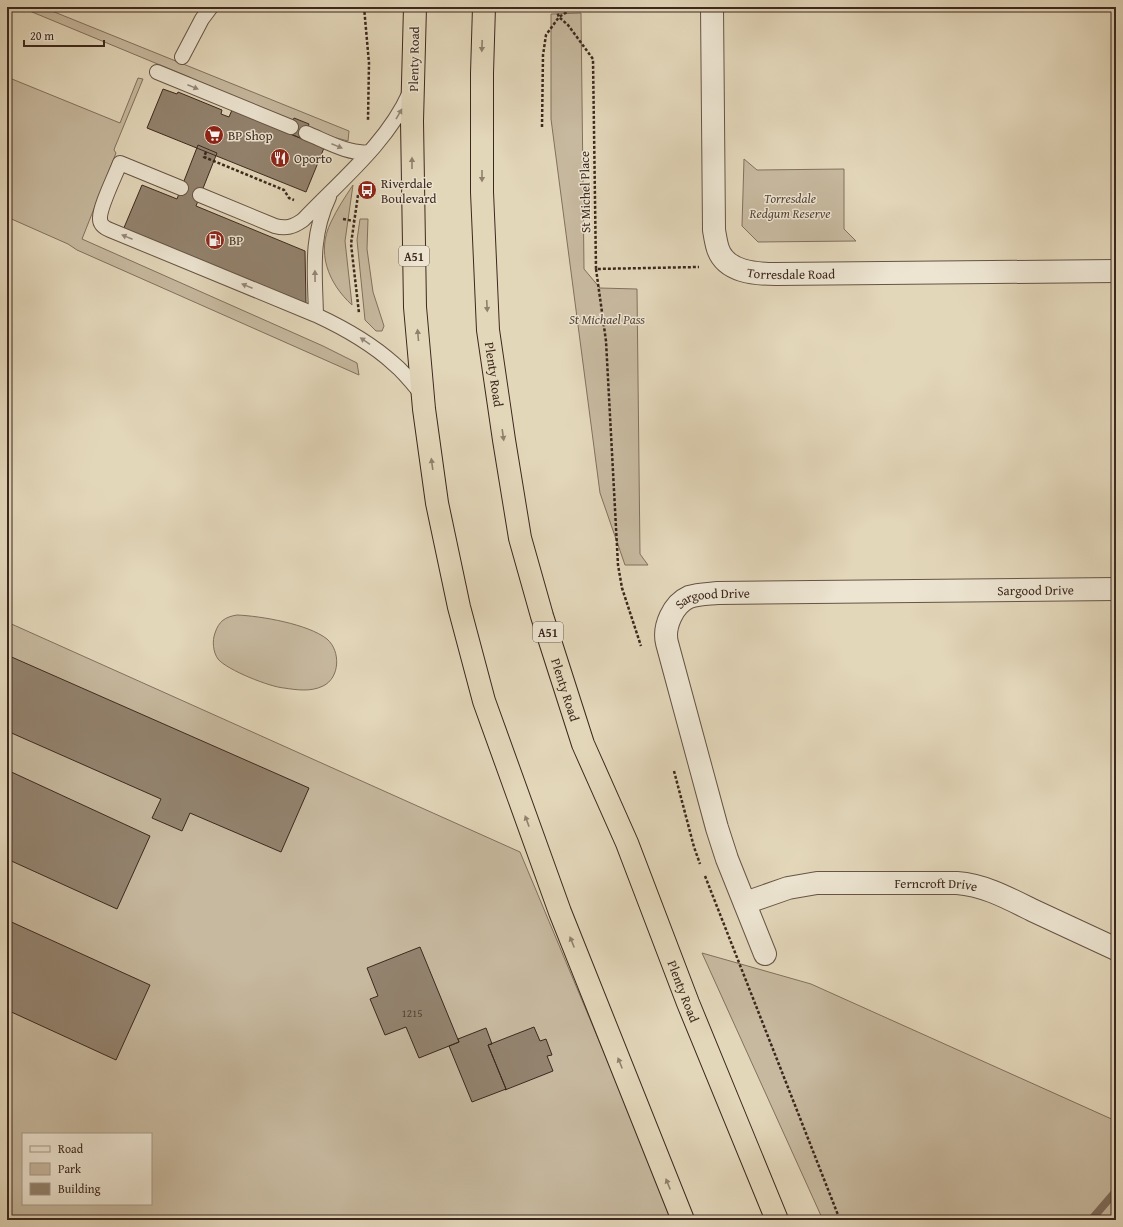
<svg xmlns="http://www.w3.org/2000/svg" width="1123" height="1227" font-family="'Gentium Book Plus',serif">
  <style>
    .green { fill: #c7b99f; stroke: #82705e; fill-rule: evenodd }
    .lines { fill: none; stroke-linecap: round; stroke-linejoin: round }
    .stream { stroke: #7e6e5c; stroke-width: 8 }
    .building { fill: #93836f; stroke: #3c281e }
    .lane-casing { stroke: #665445; stroke-width: 16 }
    .street-casing { stroke: #665445; stroke-width: 24 }
    .highway-casing { stroke: #3c281e; stroke-width: 24 }
    .path { stroke: #3c281e; stroke-width: 2.5; stroke-dasharray: 3 2; stroke-linecap: butt }
    .lane { stroke: #ede5d2; stroke-width: 14 }
    .street { stroke: #ede5d2; stroke-width: 22 }
    .highway { stroke: #e3d7ba; stroke-width: 22 }
    .oneway { fill: #90806c }
    .oneway2 { fill: #948678 }
    .labels { text-anchor: middle; dominant-baseline: central; stroke-width: 3; stroke-linejoin: round; paint-order: stroke }
    .number-label { font-size: 11px; fill: #523f32 }
    .shield { fill: #ede5d2; stroke: #716154; stroke-width: 1 }
    .shield-label { font-size: 12px; font-weight: bold; fill: #3c281e }
    .street-label { font-size: 13px; fill: #3c281e; stroke: #ede5d2 }
    .poi-label { font-size: 13px; fill: #3c281e; stroke: #ede5d2; text-anchor: start }
    .park-label { font-size: 13px; font-style: italic; fill: #584538; stroke: #ede5d2 }
  </style>
  <rect width="100%" height="100%" fill="#e3d7ba"/>
  <filter id="stains"><feTurbulence type="fractalNoise" baseFrequency=".005" numOctaves="4"/><feColorMatrix values="0 0 0 0 .2 0 0 0 0 .09 0 0 0 0 .02 0 0 0 .5 -.17"/></filter>
  <radialGradient id="worn" r=".72"><stop offset=".6" stop-color="#630" stop-opacity="0"/><stop offset="1" stop-color="#630" stop-opacity=".3"/></radialGradient>
  <path class="green" d="M20,7h22l307,124 -1,10 -15,-4 -130,-53 -14,-7z
    M581,13l3,256 16,19 37,1 3,265 8,11h-23l-25,-72 -49,-374v-105z
    M7,77l113,46 18,-45 5,1 -28,68 -1,3 2,3 -34,86 241,107 34,17 2,12 -282,-125 -9,-6 -61,-27z
    M744,159l13,11 87,-1v60l12,12 -98,1 -16,-16z
    M353,185l-8,56 7,64c-24,-22 -36,-53 -21,-83 6,-13 14,-25 22,-37z
    M360,219h8l-1,30 6,43 11,34 -2,5h-6l-11,-11 -8,-80z
    M237,615c24,1 71,9 90,24 14,12 13,39 -4,47 -12,6 -26,4 -39,2 -14,-1 -57,-18 -66,-29 -5,-7 -6,-18 -3,-26 4,-12 10,-16 22,-18z
    M7,622l513,230 154,368h-667zM23,1134h128v70h-128z
    M702,953l109,31 305,137v99h-293z"/>
  <g class="lines">
    <path class="stream" d="M1091,1220l25,-29"/>
  </g>
  <path class="building" d="M163,89l14,5 1,-2 44,18 -1,4 8,3 3,-7 92,38 -18,44 -159,-64z
    M294,118l15,6 -6,15 -15,-6z
    M198,145l19,8 -21,53 109,45 1,53 -183,-74 19,-45 35,14z
    M7,655l302,133 -28,64 -91,-39 -8,18 -30,-13 9,-19 -154,-68z
    M7,770l143,66 -33,73 -110,-50z
    M7,920l143,65 -34,75 -109,-50z
    M420,947l39,95 -40,16 -13,-31 -21,8 -15,-36 8,-3 -11,-28z
    M534,1027l6,14 6,-2 6,16 -5,1 6,15 -48,19 1,-1 -18,-44z
    M486,1028l6,16 -4,1 18,44 -34,13 -23,-56 10,-4 -1,-3z"/>
  <g class="lines">
    <defs>
      <path id="lane" d="M182,57l20,-38 9,-12
        M157,72l134,55
        M306,133c18,7 43,22 63,19
        M181,188l-61,-25c-4,11 -21,45 -20,56 0,6 5,9 10,11l206,85c28,13 55,28 78,49 11,9 20,21 29,32
        M200,195l75,31c11,3 18,1 28,-6 37,-39 84,-77 106,-126
        M316,315c-1,-43 -6,-78 13,-118"/>
      <g id="street">
        <path id="s1" d="M712,7l2,223c1,6 2,13 4,19 8,23 37,25 58,25l340,-3"/>
        <path id="s2" d="M745,903l43,-15 29,-5h140c27,2 51,15 75,27 28,13 56,26 84,39"/>
        <path id="s3" d="M765,954l-38,-95 -10,-31 -50,-185c-4,-16 6,-39 22,-46 9,-3 19,-3 29,-4l398,-4"/>
      </g>
      <g id="highway">
        <path d="M415,7l-3,114 3,186 9,102 13,94 22,104 25,94 76,211 123,308"/>
        <path id="s4" d="M484,7l-2,66v119l6,138 16,110 16,98 22,78 41,128 44,99 61,160 89,217"/>
      </g>
    </defs>
    <use href="#lane" class="lane-casing"/>
    <use href="#street" class="street-casing"/>
    <use href="#highway" class="highway-casing"/>
    <path class="path" d="M364,7l5,56 -1,57
      M575,7l-16,10 9,8 25,34 3,210 103,-2
      M542,127l1,-72 3,-20 13,-18 -4,-10
      M206,152l-2,5 80,33 5,8 5,2
      M358,195l-7,49 8,69
      M343,219l11,2
      M596,269l10,72 12,224 4,23 19,58
      M674,771l20,76 6,17
      M705,876l135,344"/>
    <use href="#lane" class="lane"/>
    <use href="#street" class="street"/>
    <use href="#highway" class="highway"/>
  </g>
  <defs><path id="oneway-solid" d="M-6-.8H1V-3.2L6.5 0L1 3.2V.8H-6Z"/></defs>
  <g class="oneway">
    <use href="#oneway-solid" transform="translate(482 46) rotate(92)"/>
    <use href="#oneway-solid" transform="translate(412 163) rotate(-90)"/>
    <use href="#oneway-solid" transform="translate(482 176) rotate(90)"/>
    <use href="#oneway-solid" transform="translate(487 306) rotate(87)"/>
    <use href="#oneway-solid" transform="translate(418 335) rotate(-95)"/>
    <use href="#oneway-solid" transform="translate(503 435) rotate(82)"/>
    <use href="#oneway-solid" transform="translate(432 464) rotate(-98)"/>
    <use href="#oneway-solid" transform="translate(527 821) rotate(-110)"/>
    <use href="#oneway-solid" transform="translate(572 942) rotate(-112)"/>
    <use href="#oneway-solid" transform="translate(620 1063) rotate(-112)"/>
    <use href="#oneway-solid" transform="translate(668 1184) rotate(-112)"/>
  </g>
  <g class="oneway2">
    <use href="#oneway-solid" transform="translate(193 87) rotate(22)"/>
    <use href="#oneway-solid" transform="translate(399 114) rotate(-60)"/>
    <use href="#oneway-solid" transform="translate(337 146) rotate(22)"/>
    <use href="#oneway-solid" transform="translate(127 237) rotate(-158)"/>
    <use href="#oneway-solid" transform="translate(315 276) rotate(-91)"/>
    <use href="#oneway-solid" transform="translate(247 286) rotate(-158)"/>
    <use href="#oneway-solid" transform="translate(365 341) rotate(-146)"/>
  </g>
  <defs>
    <symbol id="supermarket-disc" viewBox="-11 -11 22 22"><circle r="9.5" fill="#8f2418" stroke="#ede5d2"/><path d="M-6-5.5h2.5l.6 2H6L4.5 2H-2.5L-4.4-4H-6ZM-1.5 3.2a1.3 1.3 0 1 0 .1 0ZM3 3.2a1.3 1.3 0 1 0 .1 0Z" fill="#fff"/></symbol>
    <symbol id="restaurant-disc" viewBox="-11 -11 22 22"><circle r="9.5" fill="#8f2418" stroke="#ede5d2"/><path d="M-5-6h1v4h1v-4h1v4h1v-4h1v5L-1.5 .5V6h-2V.5L-5-1ZM5-6V6H3V1.5H1.5Q1.5-4 5-6Z" fill="#fff"/></symbol>
    <symbol id="bus-disc" viewBox="-11 -11 22 22"><circle r="9.5" fill="#8f2418" stroke="#ede5d2"/><path d="M-5-6H5V4H4V6H2V4H-2V6H-4V4H-5ZM-3.5-4V0h7V-4ZM-3.5 1.2v1.5H-2V1.2ZM2 1.2v1.5H3.5V1.2Z" fill="#fff"/></symbol>
    <symbol id="fuel-disc" viewBox="-11 -11 22 22"><circle r="9.5" fill="#8f2418" stroke="#ede5d2"/><path d="M-5.5-6h7V0h2V4h1.3V-2.5L3-4.5l.8-.8L6-3V5H2.5V1h-1V6h-7ZM-4.2-4.7v3.2H.2V-4.7Z" fill="#fff"/></symbol>
  </defs>
  <g fill-rule="evenodd">
    <use href="#supermarket-disc" x="203" y="124" width="22" height="22"/>
    <use href="#restaurant-disc" x="269" y="147" width="22" height="22"/>
    <use href="#bus-disc" x="356" y="179" width="22" height="22"/>
    <use href="#fuel-disc" x="204" y="229" width="22" height="22"/>
  </g>
  <g class="labels">
    <g class="number-label">
      <text x="412" y="1013">1215</text>
    </g>
    <g class="shield">
      <rect x="399" y="246" width="30" height="20" rx="3"/>
      <rect x="533" y="622" width="30" height="20" rx="3"/>
    </g>
    <g class="shield-label">
      <text x="414" y="256">A51</text>
      <text x="548" y="632">A51</text>
    </g>
    <g class="street-label">
      <text transform="translate(414 59) rotate(-89)">Plenty Road</text>
      <text transform="translate(585 192) rotate(-91)">St Michel Place</text>
      <text stroke="none"><textPath href="#s1" startOffset="325">Torresdale Road</textPath></text>
      <text stroke="none"><textPath href="#s4" startOffset="368">Plenty Road</textPath></text>
      <text stroke="none"><textPath href="#s3" startOffset="728">Sargood Drive</textPath></text>
      <text stroke="none"><textPath href="#s3" startOffset="404">Sargood Drive</textPath></text>
      <text stroke="none"><textPath href="#s4" startOffset="692">Plenty Road</textPath></text>
      <text stroke="none"><textPath href="#s2" startOffset="194">Ferncroft Drive</textPath></text>
      <text stroke="none"><textPath href="#s4" startOffset="1016">Plenty Road</textPath></text>
    </g>
    <g class="poi-label">
      <text x="228" y="135">BP Shop</text>
      <text x="294" y="158">Oporto</text>
      <text x="381" y="183">Riverdale<tspan x="381" dy="15">Boulevard</tspan></text>
      <text x="229" y="240">BP</text>
    </g>
    <g class="park-label">
      <text x="790" y="198">Torresdale<tspan x="790" dy="15">Redgum Reserve</tspan></text>
      <text x="607" y="319">St Michael Pass</text>
    </g>
  </g>
  <rect width="1123" height="1227" fill="none" stroke="#e3d7ba" stroke-width="24"/>
  <rect x="8" y="8" width="1107" height="1211" fill="none" stroke="#3c281e" stroke-width="2"/>
  <rect x="12" y="12" width="1099" height="1203" fill="none" stroke="#3c281e"/>
  <rect x="22" y="1133" width="130" height="72" fill="#ede5d2" stroke="#a6998a"/>
  <rect x="30" y="1146" width="20" height="6" fill="#ede5d2" stroke="#a6998a"/>
  <text x="58" y="1153" font-size="12" fill="#3c281e">Road</text>
  <rect x="30" y="1163" width="20" height="12" fill="#c7b99f" stroke="#a6998a"/>
  <text x="58" y="1173" font-size="12" fill="#3c281e">Park</text>
  <rect x="30" y="1183" width="20" height="12" fill="#93836f" stroke="#a6998a"/>
  <text x="58" y="1193" font-size="12" fill="#3c281e">Building</text>
  <path d="M24 40v6h80v-6" fill="none" stroke="#3c281e" stroke-width="2"/>
  <text x="30" y="40" font-size="12" fill="#3c281e" stroke="#ede5d2" stroke-width="3" paint-order="stroke">20 m</text>
  <rect width="100%" height="100%" filter="url(#stains)"/>
  <rect width="100%" height="100%" fill="url(#worn)"/>
</svg>
